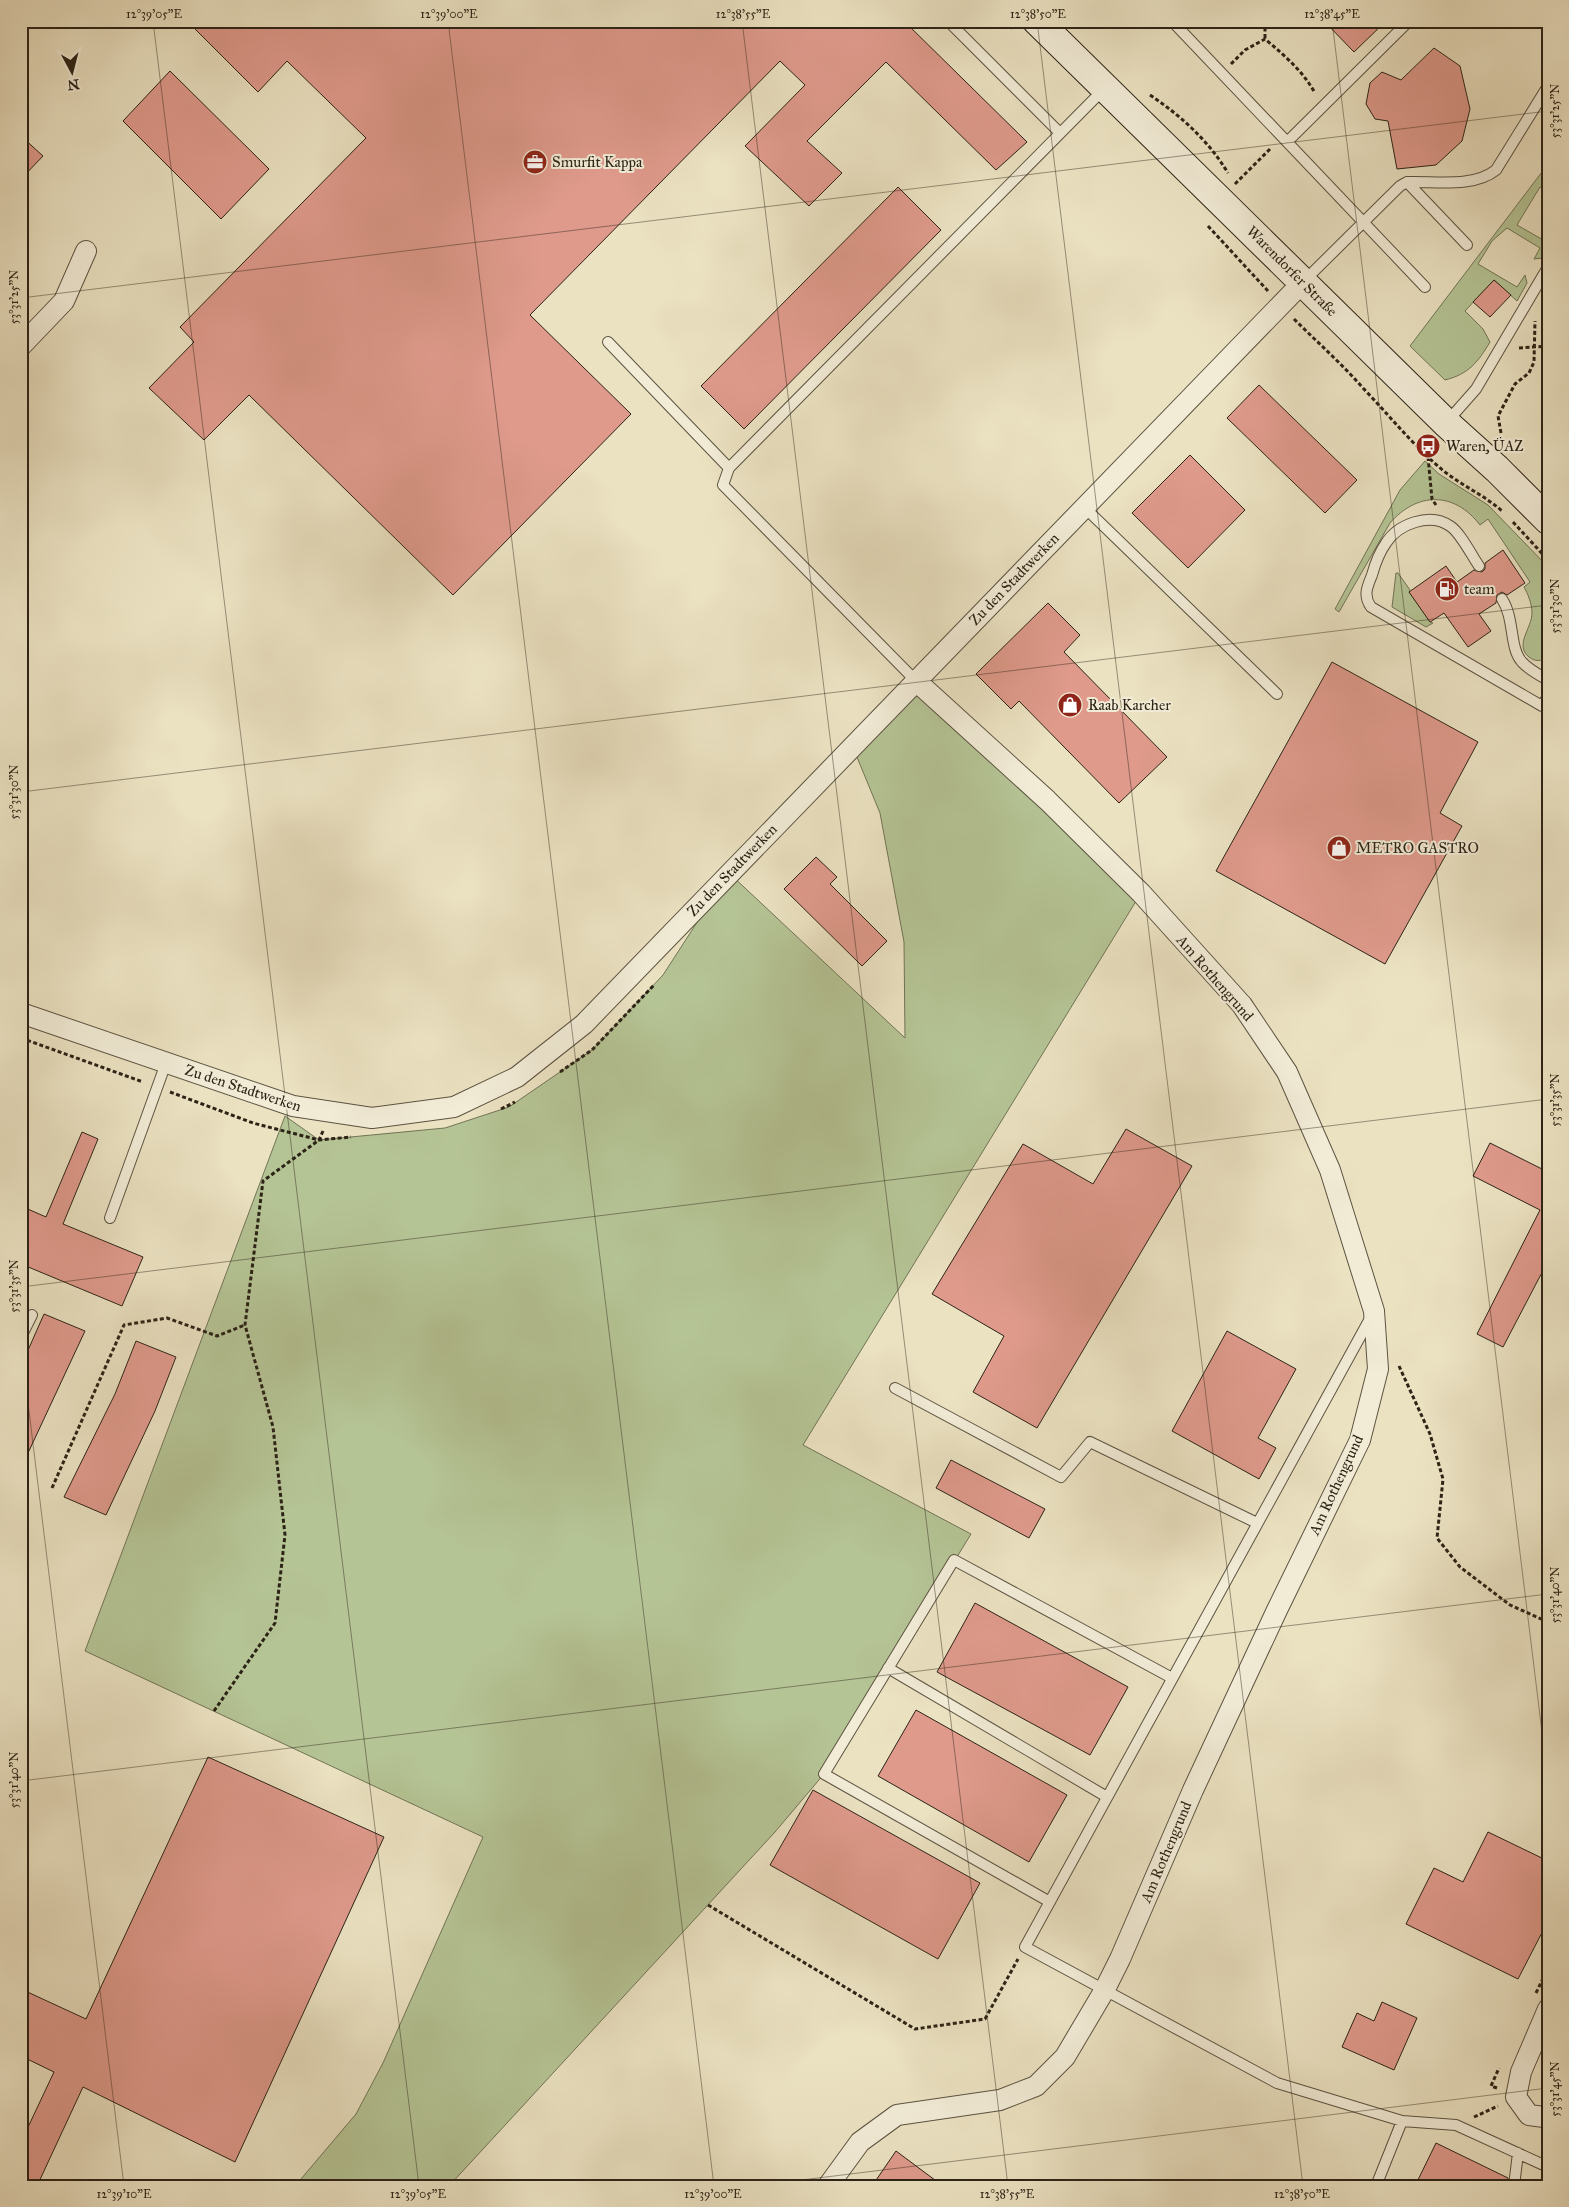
<svg xmlns="http://www.w3.org/2000/svg" width="1569" height="2207" font-family="'IM FELL Great Primer',serif">
  <style>
    .green { fill: #b5c495; stroke: #707456 }
    .building { fill: #df9a8c; stroke: #2c2316 }
    .lines { fill: none; stroke-linecap: round; stroke-linejoin: round }
    .service-casing { stroke: #5c5341; stroke-width: 12 }
    .minor-casing { stroke: #5c5341; stroke-width: 22 }
    .secondary-casing { stroke: #2c2316; stroke-width: 30 }
    .path { stroke: #2c2316; stroke-width: 3; stroke-dasharray: 4 2.5; stroke-linecap: butt }
    .service { stroke: #f2ecd7; stroke-width: 10 }
    .minor { stroke: #f2ecd7; stroke-width: 20 }
    .secondary { stroke: #f2ecd7; stroke-width: 28 }
    .ticks { fill: none; stroke: #2c2316; stroke-width: 1; stroke-opacity: 0.45 }
    .labels { text-anchor: middle; dominant-baseline: central; stroke-width: 4; stroke-linejoin: round; paint-order: stroke }
    .poi-label { font-size: 15px; fill: #2c2316; stroke: #f2ecd7; text-anchor: start }
    .street-label { font-size: 15px; fill: #2c2316; stroke: #f2ecd7 }
    .neatline { fill: none; stroke: #2c2316; stroke-width: 2 }
    .ticks-label { font-size: 12px; text-anchor: middle; fill: #2c2316 }
  </style>
  <rect width="100%" height="100%" fill="#ebe2c2"/>
  <filter id="stains"><feTurbulence type="fractalNoise" baseFrequency=".004" numOctaves="4"/><feColorMatrix values="0 0 0 0 .2 0 0 0 0 .09 0 0 0 0 .02 0 0 0 .5 -.17"/></filter>
  <radialGradient id="worn" r=".72"><stop offset=".6" stop-color="#630" stop-opacity="0"/><stop offset="1" stop-color="#630" stop-opacity=".3"/></radialGradient>
  <path class="green" d="M1548,164v27l-8,-4 -23,38 28,16 3,-5v13l-5,9 -9,1 6,-11 -33,-20 -15,13 -14,23 39,23 8,-12 2,8 -10,18 -23,-21 -29,31 18,18 7,13c-12,20 -21,32 -45,38l-35,-34z
    M1425,461l14,13 49,31 60,62v91c-7,3 -13,4 -19,-1 -15,-12 3,-29 3,-44 0,-9 -4,-19 -8,-26l6,-5 -42,-63 -8,6c-26,-34 -63,-33 -90,-2l-51,89 -4,-3 65,-119z
    M1396,573h2l12,17 -1,2 21,30 3,1 -7,4 -34,-20z
    M915,680l226,213 -338,552 168,89 -147,240 -49,58 -326,354h-154l61,-72 27,-51 100,-226 -398,-186 200,-535 34,24 126,-12 64,-21 83,-57 71,-75 66,-102 176,165 -1,-96 -24,-129 -28,-68z"/>
  <path class="building" d="M187,21h717l123,121 -31,28 -110,-108 -79,79 35,32 -33,33 -64,-60 60,-61 -25,-24 -250,254 101,99 -178,181 -204,-200 -45,45 -55,-52 45,-46 -14,-15 186,-189 -79,-77 -29,31z
    M1324,21h62l-32,31z
    M1434,48l26,18 10,43 -8,32 -26,24 -39,4 -9,-48 -13,-2 -9,-15 4,-21 12,-11 19,8z
    M170,71l99,98 -48,50 -98,-98z
    M21,136l22,20 -22,23z
    M898,187l43,43 -197,199 -43,-43z
    M1494,280l17,15 -21,22 -17,-15z
    M1259,385l98,95 -32,33 -98,-95z
    M1190,455l55,55 -57,58 -56,-55z
    M1503,550l22,33 -18,12 -5,-3 -5,3 -1,8 -17,11 12,17 -23,16 -24,-34 -14,9 -21,-30 37,-26 11,16 17,-12 8,2 3,-3v-6z
    M1048,603l32,32 -16,17 103,105 -48,46 -100,-102 -8,8 -35,-35z
    M1332,662l146,80 -38,71 22,13 -77,138 -169,-93z
    M816,857l21,20 -7,7 57,57 -25,25 -78,-77z
    M1126,1129l66,37 -155,262 -64,-36 31,-56 -72,-42 91,-150 70,40z
    M82,1132l16,7 -35,85 80,33 -21,49 -101,-42v-58l25,11z
    M1490,1143l58,29v89l-45,86 -26,-13 63,-124 -67,-34z
    M44,1314l41,17 -64,137v-102z
    M1227,1331l69,38 -38,69 18,10 -17,31 -87,-48z
    M136,1341l40,16 -21,54 -49,104 -42,-18 51,-103z
    M951,1460l94,49 -16,29 -93,-50z
    M975,1603l153,84 -38,68 -153,-83z
    M916,1710l151,85 -38,67 -151,-86z
    M208,1757l176,80 -149,325 -152,-75 -46,99h-16v-44l33,-70 -33,-16v-67l65,30z
    M813,1790l167,93 -42,76 -168,-94z
    M1488,1832l60,29v60l-30,58 -112,-55 28,-56 29,14z
    M1382,2002l35,16 -23,52 -52,-23 15,-34 17,8z
    M1436,2143l72,35 -1,8h-92z
    M896,2151l47,35h-71z"/>
  <g class="lines">
    <defs>
      <path id="service" d="M948,21l112,112
        M1172,21l253,266
        M1287,142l122,-121
        M1407,182l60,63
        M1304,281l96,-95 7,-4c29,-1 66,6 89,-12l52,-84
        M608,342l121,126 -6,17 192,195
        M1446,423l30,-34 72,-122
        M729,468l376,-380
        M1084,507l193,187
        M1479,566c-7,-10 -19,-34 -29,-40 -20,-14 -52,-2 -64,17 -7,10 -11,21 -14,32 -5,12 -9,21 -1,32l171,99 6,-10
        M1502,599c13,20 7,49 20,63 6,7 17,13 26,18
        M110,1218l56,-155
        M1372,1315l-347,632 252,136 125,38 54,4 92,42
        M21,1337l11,-22
        M895,1388l166,89 29,-35 167,81
        M888,1668l219,129
        M1050,1902l-226,-128 130,-214 218,118
        M1376,2186l26,-65
        M1514,2186l4,-33"/>
      <path id="minor" d="M21,346l43,-45 22,-50
        M21,1013l272,93 79,12 82,-11 63,-30 67,-53 719,-742
        M1548,2009l-27,63 -5,25 13,18 15,2 4,-2
        M828,2186l32,-44 37,-27 103,-15 36,-14 29,-29 39,-66 16,-32 73,-169 84,-180 83,-170 18,-71 -4,-58 -44,-141 -43,-98 -45,-67 -101,-112 -94,-93 -132,-120"/>
      <path id="secondary" d="M1037,21l409,402 51,46 51,51"/>
    </defs>
    <use href="#service" class="service-casing"/>
    <use href="#minor" class="minor-casing"/>
    <use href="#secondary" class="secondary-casing"/>
    <path class="path" d="M1005,21l9,9
      M1265,21v18
      M1231,64l14,-14 20,-11c20,17 37,31 50,54
      M1150,95c31,21 58,45 78,78
      M1235,184l36,-36
      M1208,226l60,65
      M1294,319c23,23 47,44 68,68 26,27 49,56 77,80 19,17 44,27 63,44
      M1519,348l29,-2
      M1501,433l-3,-17 17,-32 14,-11 5,-11 1,-41
      M1428,457l4,42 4,6
      M1513,522l35,38
      M21,1038l122,44
      M560,1072l32,-22 62,-65
      M170,1092l83,31 66,17 32,-3
      M501,1109l14,-7
      M1399,1366l31,68 13,45 -6,59 23,29 50,38 38,17
      M52,1488l72,-163 43,-7 50,18 28,-11
      M214,1711l61,-88 10,-88 -12,-108 -28,-102 18,-144 56,-41 4,-9
      M708,1905l207,124 70,-10 33,-60
      M1536,1993l12,-25
      M1497,2088l-6,-2 8,-18
      M1474,2117l24,-11"/>
    <use href="#service" class="service"/>
    <use href="#minor" class="minor"/>
    <use href="#secondary" class="secondary"/>
  </g>
  <path class="ticks" d="M153,21l266,2165M448,21l266,2165M742,21l266,2165M1037,21l266,2165M1332,21l216,1760M21,298l1527,-187M21,792l1527,-187M21,1287l1527,-188M21,1346l103,840M21,1781l1527,-187M753,2186l795,-98"/>
  <defs>
    <symbol id="office-disc" viewBox="-11 -11 22 22"><circle r="9.5" fill="#8f2418" stroke="#f2ecd7"/><path d="M-6-3h4V-5.5h4V-3h4V5H-6ZM-1-4.5V-3h2v-1.5ZM-6 0V1H6V0Z" fill="#fff"/></symbol>
    <symbol id="bus-disc" viewBox="-11 -11 22 22"><circle r="9.5" fill="#8f2418" stroke="#f2ecd7"/><path d="M-5-6H5V4H4V6H2V4H-2V6H-4V4H-5ZM-3.5-4V0h7V-4ZM-3.5 1.2v1.5H-2V1.2ZM2 1.2v1.5H3.5V1.2Z" fill="#fff"/></symbol>
    <symbol id="fuel-disc" viewBox="-11 -11 22 22"><circle r="9.5" fill="#8f2418" stroke="#f2ecd7"/><path d="M-5.5-6h7V0h2V4h1.3V-2.5L3-4.5l.8-.8L6-3V5H2.5V1h-1V6h-7ZM-4.2-4.7v3.2H.2V-4.7Z" fill="#fff"/></symbol>
    <symbol id="shop-disc" viewBox="-11 -11 22 22"><circle r="9.5" fill="#8f2418" stroke="#f2ecd7"/><path d="M-5-2.5h2.3a2.7 3.5 0 0 1 5.4 0H5L5.5 6h-11ZM-1.5-2.5h3a1.5 2.3 0 0 0-3 0Z" fill="#fff"/></symbol>
  </defs>
  <g fill-rule="evenodd">
    <use href="#office-disc" x="521" y="148" width="28" height="28"/>
    <use href="#bus-disc" x="1414" y="432" width="28" height="28"/>
    <use href="#fuel-disc" x="1433" y="575" width="28" height="28"/>
    <use href="#shop-disc" x="1056" y="691" width="28" height="28"/>
    <use href="#shop-disc" x="1325" y="834" width="28" height="28"/>
  </g>
  <g class="labels">
    <g class="poi-label">
      <text x="552" y="162">Smurfit Kappa</text>
      <text x="1446" y="446">Waren, ÜAZ</text>
      <text x="1464" y="589">team</text>
      <text x="1088" y="705">Raab Karcher</text>
      <text x="1356" y="848">METRO GASTRO</text>
    </g>
    <g class="street-label">
      <text transform="translate(1292 271) rotate(45)">Warendorfer Straße</text>
      <text transform="translate(1014 579) rotate(-46)">Zu den Stadtwerken</text>
      <text transform="translate(732 870) rotate(-46)">Zu den Stadtwerken</text>
      <text transform="translate(1215 978) rotate(49)">Am Rothengrund</text>
      <text transform="translate(243 1088) rotate(18)">Zu den Stadtwerken</text>
      <text transform="translate(1336 1485) rotate(-65)">Am Rothengrund</text>
      <text transform="translate(1166 1852) rotate(-67)">Am Rothengrund</text>
    </g>
  </g>
  <rect width="1569" height="2207" fill="none" stroke="#ebe2c2" stroke-width="55"/>
  <g transform="translate(72 72) rotate(173)" stroke="#f2ecd7" stroke-width="4" paint-order="stroke">
  <path d="M0-4L9 19L0 12L-9 19Z" fill="#2c2316"/>
  <text y="-8" font-size="14" font-weight="bold" text-anchor="middle" fill="#2c2316">N</text>
  </g>
  <rect x="28" y="28" width="1514" height="2152" class="neatline"/>
  <g class="ticks-label">
    <text x="154" y="18">12°39'05"E</text>
    <text x="449" y="18">12°39'00"E</text>
    <text x="743" y="18">12°38'55"E</text>
    <text x="1038" y="18">12°38'50"E</text>
    <text x="1332" y="18">12°38'45"E</text>
    <text transform="translate(1555 111) rotate(-90)" y="4">53°31'25"N</text>
    <text transform="translate(14 297) rotate(-90)" y="4">53°31'25"N</text>
    <text transform="translate(1555 606) rotate(-90)" y="4">53°31'30"N</text>
    <text transform="translate(14 792) rotate(-90)" y="4">53°31'30"N</text>
    <text transform="translate(1555 1100) rotate(-90)" y="4">53°31'35"N</text>
    <text transform="translate(14 1286) rotate(-90)" y="4">53°31'35"N</text>
    <text transform="translate(1555 1595) rotate(-90)" y="4">53°31'40"N</text>
    <text transform="translate(14 1780) rotate(-90)" y="4">53°31'40"N</text>
    <text transform="translate(1555 2089) rotate(-90)" y="4">53°31'45"N</text>
    <text x="124" y="2198">12°39'10"E</text>
    <text x="418" y="2198">12°39'05"E</text>
    <text x="713" y="2198">12°39'00"E</text>
    <text x="1007" y="2198">12°38'55"E</text>
    <text x="1302" y="2198">12°38'50"E</text>
  </g>
  <rect width="100%" height="100%" filter="url(#stains)"/>
  <rect width="100%" height="100%" fill="url(#worn)"/>
</svg>
